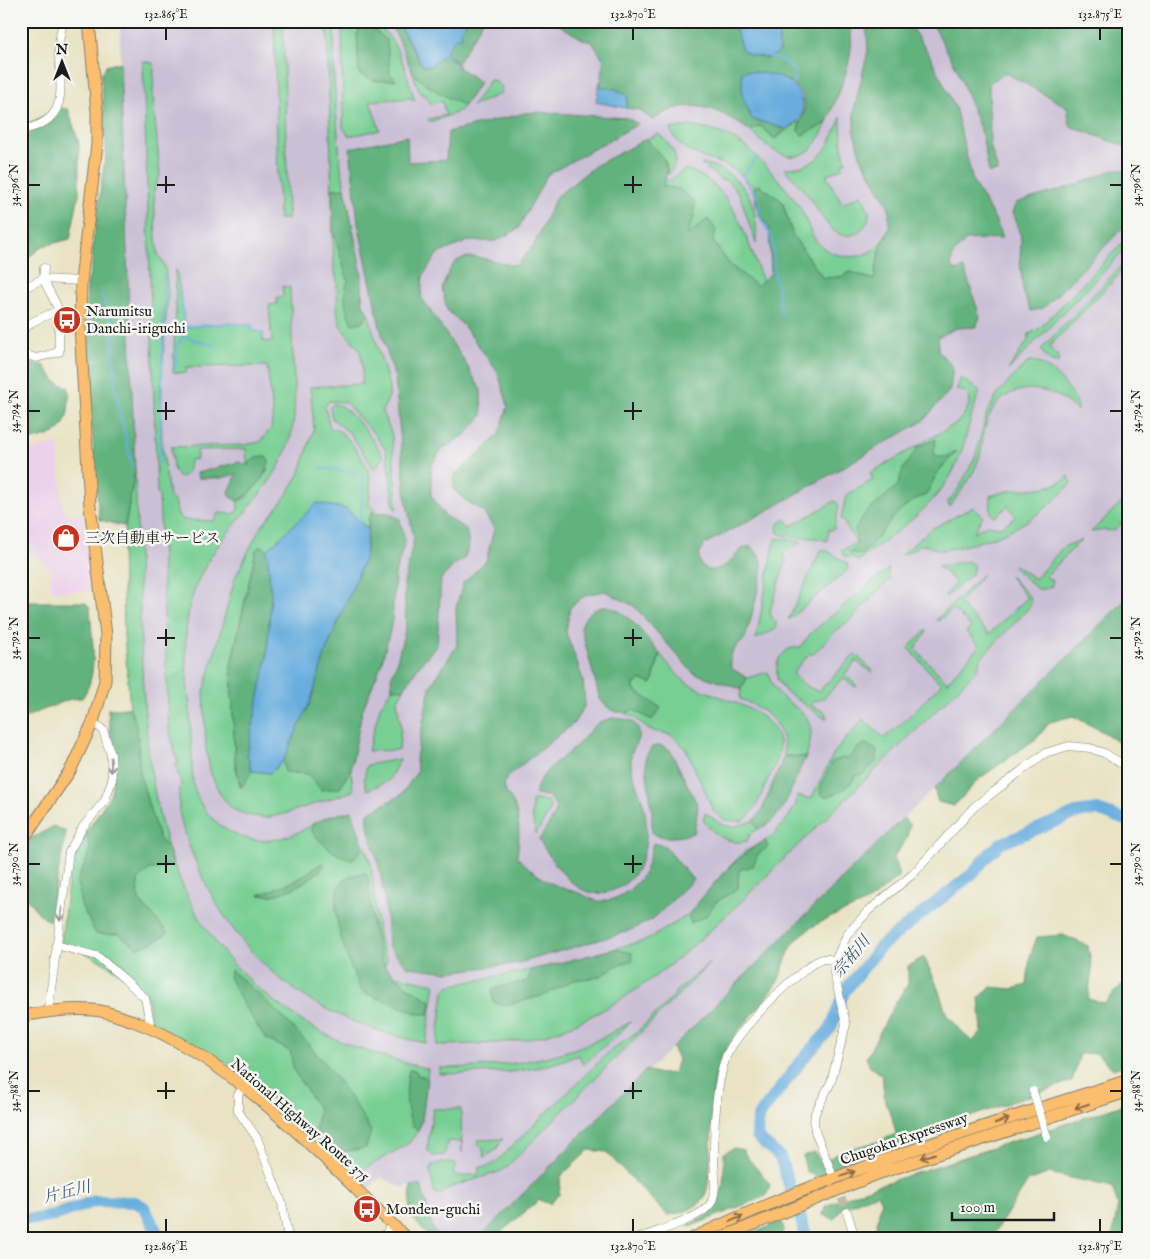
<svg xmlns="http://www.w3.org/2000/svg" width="1150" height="1259" font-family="'IM FELL English','Noto Serif JP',serif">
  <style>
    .built { fill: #ecd1ea }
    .industrial { fill: #cbbfd5 }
    .green { fill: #78cf94; stroke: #4a7658 }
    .forest { fill: #62b27e; stroke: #3f674d }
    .water { fill: #68adde; stroke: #42647d }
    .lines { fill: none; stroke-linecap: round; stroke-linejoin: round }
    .stream { stroke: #68adde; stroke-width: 2 }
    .river { stroke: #68adde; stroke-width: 12 }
    .minor-tunnel { stroke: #c0bba2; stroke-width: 8; stroke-dasharray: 8 4; stroke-linecap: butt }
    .minor-casing { stroke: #828070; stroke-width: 9 }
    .highway-casing { stroke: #828070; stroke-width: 13 }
    .minor { stroke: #fff; stroke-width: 8 }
    .highway { stroke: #fbbd6e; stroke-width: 11 }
    .minor-bridge-casing { stroke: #828070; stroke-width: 9; stroke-linecap: butt }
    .minor-bridge { stroke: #fff; stroke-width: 8 }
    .oneway { stroke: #999 }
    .oneway2 { stroke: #8c6c45 }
    .ticks { fill: none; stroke: #1c1c1c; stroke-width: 2 }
    .labels { text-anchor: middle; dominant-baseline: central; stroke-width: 5; stroke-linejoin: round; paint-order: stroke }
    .poi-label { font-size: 15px; fill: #1c1c1c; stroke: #f6f6f2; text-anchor: start }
    .street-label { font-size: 15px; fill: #1c1c1c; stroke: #f6f6f2 }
    .water-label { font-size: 16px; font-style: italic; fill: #3a566a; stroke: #f6f6f2 }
    .neatline { fill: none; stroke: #1c1c1c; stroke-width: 2 }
    .ticks-label { font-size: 12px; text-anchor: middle; fill: #1c1c1c }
  </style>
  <rect width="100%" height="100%" fill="#f6f6f2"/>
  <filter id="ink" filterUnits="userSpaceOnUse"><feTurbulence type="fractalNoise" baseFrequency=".02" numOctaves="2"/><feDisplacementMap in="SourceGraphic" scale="10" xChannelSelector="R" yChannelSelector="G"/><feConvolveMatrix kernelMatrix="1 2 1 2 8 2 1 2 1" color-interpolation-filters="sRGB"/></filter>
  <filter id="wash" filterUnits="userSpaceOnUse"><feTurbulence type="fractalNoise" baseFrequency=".0096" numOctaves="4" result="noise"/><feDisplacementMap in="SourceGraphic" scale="20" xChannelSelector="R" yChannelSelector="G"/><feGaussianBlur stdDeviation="1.12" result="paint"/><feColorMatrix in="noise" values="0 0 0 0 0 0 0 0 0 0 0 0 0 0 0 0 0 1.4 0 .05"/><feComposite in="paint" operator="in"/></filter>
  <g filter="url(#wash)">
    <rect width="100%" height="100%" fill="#e9e3c4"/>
    <path class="built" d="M58,444l5,66 8,6 12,-5 7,80h-39l-1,-23 -29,-23v-94z"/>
    <path class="industrial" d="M120,21h1009v575l-650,642h-39l-7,-7 -12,-47 -20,3 -20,-10 -13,12 -87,-83 -45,-38 -85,-45 -3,-24 -76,-149 20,-25 19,-31 3,-23 -6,-62 22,-1 -6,-73 -2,-84 3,-24 -11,-1 -8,-6h-7l-13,-168 1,-68 5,-18 1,-24 13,-90 -5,-77 5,-9 14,-4z"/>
    <path class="green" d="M274,21h9l5,198h-9z
      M327,21h7v60l6,80 22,118v25l6,9 21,73v11l-7,14 10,24 5,74 -3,-1 -8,-58 -11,-15 -30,-33 -16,-1 -4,5 5,23c12,-4 36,32 39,44 3,9 1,22 0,31l5,5 -5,9 -1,11 -22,-20 -28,-6 -51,47 -6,-4 -5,4 -25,115 4,98 5,24 12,-16 18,2 13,-12 2,11 23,2 32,14 11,-20 2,23 -69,23 -18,4 -19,-3 -15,-6 -12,-15 -9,-20 -5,-25 -2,-57 31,-114 25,-50 21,-25 18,-28 15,-46 -4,-42 52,-3c0,-11 2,-28 -5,-38 -6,-8 -15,-14 -18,-25 -5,-17 2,-34 -5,-51z
      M342,21c8,0 19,-2 27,1 30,10 37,53 46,79l-4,-3 -41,3 10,29 -31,6 -6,-8z
      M143,61l10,2 1,7 -1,25 7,80 -6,14 2,49 2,16 7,12 3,26 -7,95 1,57 7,53 7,6 1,11 7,6 30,1 4,-8 17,1 3,-5v-8l9,-4 21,-27 -21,-4 -1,-17 -49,1v9l-7,1c-1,9 -1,17 -12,17l-5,-9 -2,-21 73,-2 16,-3 11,-14 2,-14 -6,-48 -80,1 -1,6 -13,-1 3,-66 -1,-36 2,1 8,56 43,-4 24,2v5l11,3v8l9,1 -3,-37 8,-1v-7l6,-1 -1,-10 8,1c1,25 2,50 3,76 3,47 5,78 -24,119 -31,44 -65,67 -79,123 -8,35 -3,71 0,106 1,24 2,48 3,72 8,37 45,64 84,56 18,-3 36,-15 53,-23l28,14 13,34 7,71 9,26 -3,5 11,10 40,8 -9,59c-126,-25 -203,-93 -243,-215 -3,-11 -5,-23 -4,-34 0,-4 2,-7 2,-11 -1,-6 -4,-12 -6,-18l3,-1 -9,-35 -10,-234 -2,-2z
      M410,66l9,12 45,28 -8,7 -26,9 -2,-3 18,-4 -4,-14 -11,3 -5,-8 -6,-3z
      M490,80h3l9,7 -2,7 -28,12z
      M841,117l1,31 4,14 -5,2 2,4 -17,7 16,29 19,-9c3,6 9,14 8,21 -3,17 -24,26 -36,14 -10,-9 -16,-22 -23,-32 -8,-10 -18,-20 -26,-30 37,0 44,-20 57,-51z
      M800,121l-2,10 4,4 25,-12c-4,7 -8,18 -14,24 -22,22 -46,0 -63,-16l10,-5 15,13z
      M690,126c16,3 33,6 47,15 19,11 51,48 63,67 7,11 10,29 20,37 14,13 37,16 53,5 6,-3 12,-15 16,-21l-10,24 -4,27 -24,-8 -11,5 -17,1 -30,-42 -11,-35 -23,-16 -5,2c-7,-5 -14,-14 -21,-18 -23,-12 -52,-13 -63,-40z
      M659,134c13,14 24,23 9,41l-2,-13 -20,-23z
      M701,164c18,0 41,17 49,34 6,12 7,33 6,46l-17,-51 -13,-13h-5z
      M686,169c50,17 59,69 77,112l-6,6 -28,-23 -16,-23 -27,-4 -24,-50 4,-9 3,3z
      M1129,236v9l-121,125 20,-30 1,-6 11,-6z
      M1129,258v6l-80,83 10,10 -1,6 -7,-1 -9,-10v-4z
      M1029,361c18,0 49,31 48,50 -24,-26 -67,-33 -87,3 -7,13 -6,27 -10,41 -5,19 -19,37 -31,52l-1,-5 11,-14 16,-30 12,-46 13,-21z
      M961,378l19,13c-10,24 -13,47 -22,70 -19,45 -63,71 -100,100l-5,-4h-8l-4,-6 15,-9 -15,-24 5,-23 27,-15 -3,-7 87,-50c10,-11 23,-31 -1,-33z
      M333,404c16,0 43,39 50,53l-8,13 -26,-38 -17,-13 -2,-12z
      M135,471c2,57 4,113 6,170 6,154 19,289 161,380 38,25 83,36 126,48l-6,51 -4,11 -9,12 -48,28 -12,-2 -69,-63 -44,-38 -85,-45c-1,-7 -1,-16 -3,-23 -8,-21 -66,-50 -87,-58l11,-92 20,-25 19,-31 3,-23 -6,-62 22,-1 -6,-73 -2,-89z
      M1069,476l2,7c-35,41 -75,58 -128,67 -8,1 -14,-6 -22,-5 -7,2 -13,9 -20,10l30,-26 42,-22 10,9 -9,16 13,-7 14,2 15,-10 -8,-11 -13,11 -4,-3 -1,-18c6,-2 12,-4 19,-5 23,-4 41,1 60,-15z
      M1129,495v21l-15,15 -8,-1 -15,2z
      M835,501l4,4 -5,24 -5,1 -2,11c-15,-7 -36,1 -50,-9l1,-8 8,-5 5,7z
      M777,538l25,4 -19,11 3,8 -16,50 2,7 4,4v7l-20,10 18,-96z
      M1081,540l-35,36 6,5v5l-8,3h-7l-24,-22 2,-2 20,14 28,-32z
      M821,550h5l21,13 1,7 -60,50z
      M968,561l6,4 -2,9 -26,23 -1,-2 11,-13 -18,-16z
      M889,568l-1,7 3,3 -43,44 -9,6 -27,27 -2,-2 -16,18v4c6,7 17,15 25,16l36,-37 16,15v3l-15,-11 -11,13 12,12 -2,1 -12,-9 -19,20 -11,4 -3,3 15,7 2,6h-3l-39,-27 -8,-12v-15l3,-7 8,-8 12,-2 11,-14z
      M983,574l-24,29 30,31 38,-36 -18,-23 22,23 -1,8 -4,5 -45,47 -3,10 -22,23c-55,54 -110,108 -165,161 -70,69 -138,142 -231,178 -39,15 -82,14 -123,15l7,-54 4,-5 97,-19 102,-27 41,-25 35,-42 21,-21 28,-15 16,-19 8,-13 1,-9 14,3 23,-46 29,-34 21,19 18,-15 39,-39 -33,-36 18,-18v3l-11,16 32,33 32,-36 -13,-14 5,-5 -18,-18 -15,12 -2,-1z
      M660,654c9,10 17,23 29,30 29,16 102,26 89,74 -2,7 -7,15 -10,21 -7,15 -11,33 -26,42l-17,-1 -11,-8 -28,-63 -14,-14 -23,-5 -15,-13 -9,-3 8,-4 27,-2 -26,-18v-6l8,-4 10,4z
      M768,672c10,45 58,26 38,85l-22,-1c1,-32 -16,-46 -44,-57l1,-10 6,-11z
      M392,688l12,1 -7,12 4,26 -2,23 -31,1 12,-44z
      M400,759l-12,22 -21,9 -3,-11 3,-14z
      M532,800l16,1 3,8 -15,25 -4,-17z
      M705,813l18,12 10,2 20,-6 5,8 -7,4 -4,8c-18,5 -33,-6 -44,-21z
      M711,962l-204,205 -5,4 -51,16 -11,8 -6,-3 -4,-22 2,-5 15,-3 9,1 -3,11 14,3 1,-2h10l2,-8 10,-1 6,-4 114,-111 29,-21 35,-34 1,-4z
      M631,1022l-48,43 -4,-10 -37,12 -32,5 -71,2v-6c55,0 107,-6 158,-28 12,-5 22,-13 34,-18z
      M433,1109h28l1,44v-11l-14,-1 -4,14 -11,1 -6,-6z
      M503,1139l-8,12 -11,6 -1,-9 -5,-3v-5z"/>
    <path class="forest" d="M386,21h11l23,41 11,4 12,-10 14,7 1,4 22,15 -16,24c-14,-8 -34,-17 -46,-28 -15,-16 -15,-41 -32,-57z
      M467,21h16l-25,41 -13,-9z
      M553,21h180l9,29 37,2 -1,-31h70c12,32 -11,72 -21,102l-25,12 -4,-4c1,-7 5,-13 6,-19 5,-34 -34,-38 -58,-41l6,48 34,10 -11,10 -15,-13 -10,5c-21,-15 -45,-30 -73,-23 -8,2 -17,8 -25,12l-12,-10 -14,-2 2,-12 -12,-7 -16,-1 4,-28 -12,-18 -8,-2z
      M866,21h41l22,33 26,53 18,75 22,37 7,19 -36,2 -13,14 -2,12 5,5 8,-3 16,49 -4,10 -20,1 -18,9v14l15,16 -3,23 -27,31 -151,87 -67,36 -6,11 1,9 7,6c28,0 23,-20 44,-24l11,14v11c-5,21 -9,43 -16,64 -5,15 -17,7 -15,33l16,10 -6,11 -48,-16 -59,-67 -29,-15 -19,4 -16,12 -4,25 17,48 2,25 -11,18 -65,52 -5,8c1,12 4,11 9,20 8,15 6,38 4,54 18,18 34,29 59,35 7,2 14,7 21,9 17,2 36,-11 45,-25 6,-9 8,-23 11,-33l12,3 28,34 -40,39 -27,13 -107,31 -71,9 -40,-5 -20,-21c-1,-30 -4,-59 -11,-88 -4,-16 -11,-29 -9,-45l33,-18 16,-23 -1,-14 14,-71 27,-42 -1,-37 7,-25 23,-22 8,-32 -11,-18 -18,-11 -11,-10v-15l26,-21 19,-20 9,-28 -10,-33 -34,-47 -17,-16 -5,-22c3,-7 6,-15 10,-22 14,-20 47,0 65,-1l17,-20 22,-48 39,-31 51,-27c16,18 26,23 17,47l16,3 16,13 -1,15 -8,19 22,-17 8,11 -3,11 16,23 28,22 14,-13 -2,-45 -12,-18 -3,-23 5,-2 23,16 11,35 30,42 17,-1 11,-5 23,8 5,-27 10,-24v-22l-29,-51 -6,-25v-22l14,-58z
      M931,21h134c8,4 51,0 64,0v127l-59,-22 -3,-19 -61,-34 -17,10 1,62 8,26 -9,2 -7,-39 -25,-65z
      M361,24l7,1 19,15 3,33 6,7 -20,1 -17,-7 -2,-39z
      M120,62l15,409 -10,55 -26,-6 -13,-168v-35l1,-33 5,-18 1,-24 13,-90 -5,-77 5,-9z
      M60,108l8,1 11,34v51l-9,45 -27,7 -22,17v-136z
      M537,112l90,6 11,6 -91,51 -29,54 -22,12h-28l-31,13 -14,22 -2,21 42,62 18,31 1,26 -17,19 -23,14 -11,17v29l13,20 22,14 3,17 -5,13 -9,5 -14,15 -4,66 -19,22 -14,22 -12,-1 -1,-11 4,-9 11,-42 -2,-43 10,-44 -8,-40 -11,-120 -15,-52 -22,-104 -8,-75 57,-12 1,26 38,-2 2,-28 77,-19z
      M1115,169l12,2 2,5v35l-6,17 -79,80 -13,3 -8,-19 -3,-33 1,-22 -9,-24 4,-10 60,-18z
      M345,188c5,30 12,59 17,88 2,15 -4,24 6,37l-5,9 -11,2c-7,-15 -10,-29 -4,-43l-15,-50 -1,-42z
      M21,363l23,2 12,17 13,6c1,43 -8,47 -48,54z
      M936,439l-2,12 2,6h9l12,-6 -20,22 -11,22c-29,9 -44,40 -64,60l-13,-3 8,-8 -2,-15 10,-15 33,-29 5,-16 15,-22z
      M265,456l4,5c-2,15 -18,34 -31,40l-7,-4 -2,-5 8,-18 -16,4h-23l-1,-5 42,-11 10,4 1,-4 8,-5z
      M373,512l15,1 12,6 5,22 -10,33 -3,49 -11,42 -19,46 -11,57 -11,20 -19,2 -13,-16 -23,-2 -2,-11 28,-61 15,-49 39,-94 4,-39z
      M261,546l6,4 4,46 -4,61 -20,97 5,17 -11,17 -6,-25 -4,-98 25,-115z
      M1129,596v154l-24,-17 -32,-17 -23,6 -13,16 -58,41 -25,27 -16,-4 -4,-13z
      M21,602h63l6,5c1,29 10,67 -8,91l-12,1 -49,20z
      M607,606c22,5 38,31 53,48l-8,30 -10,-4 -8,4v6l27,18 -9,12 -19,-10c-14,6 -24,1 -33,-11l-19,-71c4,-15 12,-20 26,-22z
      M130,708l7,18 3,47 8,30 11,35 9,10 5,17 -25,5 -10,11 1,19 29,33 -16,10 -14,5 -19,-14h-23l-15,-29 -4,-24 9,-20 4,-14 -4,-14 25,-39 3,-23 -6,-62z
      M612,718c8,1 20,0 25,8 7,11 -6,21 -6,32 -1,15 8,31 12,45 9,34 2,83 -40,90 -29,5 -50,-32 -64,-53l16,-26 1,-8 -8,-10 -13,-1c3,-23 26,-35 41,-49 8,-7 14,-17 22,-23 4,-3 10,-3 14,-5z
      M866,744l11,7v10l-14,13 -8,2c-5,11 -20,20 -31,21l-4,-4 1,-7 11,-24 10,-4 6,1 13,-14z
      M660,745l10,5 28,56 -4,27c-15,4 -28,7 -42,0v-23l-6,-43v-11l6,-9z
      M784,756l22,1c-13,23 -20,63 -48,72l-5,-8 9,-11z
      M352,811l12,36 -11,12c-15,0 -31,-16 -41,-27v-8l18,-8z
      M903,818l7,7 -4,15 -12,17 5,20c-12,9 -24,21 -37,27 -19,9 -40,15 -57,28 -22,18 -19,38 -31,56 -17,25 -41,44 -54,72 -14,31 -3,125 -18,141 -9,9 -23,13 -35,14l-61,-63 -17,-2 -28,26 -2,19 -9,9 -11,-4 -39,33 -2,5h-19l167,-168 14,4 14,-1 4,-14 -6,-11z
      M54,826l12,6 -17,89c-15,-9 -15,-17 -28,-27v-36l11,-20z
      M765,841l3,6 -10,7 -5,12 -14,4 -1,18 -23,15 -9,13 -15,7 -3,-8c23,-28 44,-56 77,-74z
      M323,862l2,4c-16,15 -43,33 -66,29l38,-15z
      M365,873l3,5 5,47 11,41 24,21 23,14 -2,13h-10l-57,-22c-11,-22 -42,-95 -16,-114 4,-3 14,-3 19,-5z
      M1063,935l25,11 4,23 -4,30 17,4 16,-18 8,-2v81l-16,5 -17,-16 -16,1 -8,27 -131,46 -125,50 -10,-6 -3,-15 11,-4 8,11 21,-13 34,-8 19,-8 -4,-17 -7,-15 -3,-27 -12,-9 -4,-8 30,-56 12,-18v-18l16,-9 12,26 11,32 25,27 10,-11 -3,-33 11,-11 22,2 15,-4 3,-29 7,-19z
      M616,949l16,4 1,7 -17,6 -17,11 -25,3 -29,15 -42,11 -10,-5 -1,-12 36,-8 3,-11z
      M231,970c55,46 105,99 140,161l-5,17 -25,4 -18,-12 -8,-11 4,-19 -25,-39 -4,-20 -24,-12 -22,-33 -15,-29z
      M409,1070h6l4,6h5l3,3 -5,41 -4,11c-14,-9 -13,-46 -9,-61z
      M1129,1103v135h-17l6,-32 -6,-19 -63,-14 -21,8 -37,57h-114l-2,-5 6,-31 -4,-8 -35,14 -8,11 -11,-4 2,-9 39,-16z
      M734,1148l9,2c7,14 19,22 27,35l-4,11 -77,31v-3c6,-3 16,-6 21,-11 15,-15 14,-40 14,-60z
      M421,1184l12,46 7,8h-10l-21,-24 2,-28z
      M781,1221l3,8 -5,9h-36z"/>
    <path class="water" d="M397,21h71l-8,9 2,7h-6l-11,16 12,10 -14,-7 -12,10h-8z
      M733,21h45l1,31 -10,6 -19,-3 -8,-5z
      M746,71c24,3 51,5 56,32 3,15 -4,19 -16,26l-34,-10 -10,-24v-22z
      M600,81l1,7 15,1 12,7 -2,12 -30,-6z
      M317,503l29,6 22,20 -3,28 -39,94 -15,49 -28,61 -13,12 -18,-2 -5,-17 20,-97 4,-61 -4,-46z"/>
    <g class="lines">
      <path class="stream" d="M770,57l12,3 13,11 -2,13
        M757,156l-14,19 2,6 13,18 1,16 13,23 3,39 7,39
        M102,294l10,27 3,68 17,78
        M181,297l4,30
        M183,331l2,-4 43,-4 24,2v5l11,3
        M176,335l7,-4v5l32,10
        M175,369l3,-25 4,-7
        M160,464l4,-168 -1,-20
        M320,468l41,5 3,4 -4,45"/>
      <path class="river" d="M21,22l3,-1
        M21,1219h16l19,-4 39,-14 40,1 9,5 16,31
        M807,1238l-27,-81 -23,-20 1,-20 45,-58 28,-31 13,-36 37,-46 91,-72 18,-21 10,-9 76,-31 21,-3 32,11"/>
    </g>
  </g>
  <g filter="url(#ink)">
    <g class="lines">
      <path class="minor-tunnel" d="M837,1187l10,25"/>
      <defs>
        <path id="minor" d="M21,130c66,-11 25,-65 43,-109
          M21,289l22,-10 38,2
          M21,331l13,-10 25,-11
          M27,355l9,3 23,-6v-42l-16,-31 1,-11
          M56,945l41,11 26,22 22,20 6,30
          M48,1012l21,-160 14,-25 22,-27 7,-20 -1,-25 -8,-25 -10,-8
          M1126,1062l3,11
          M243,1087l-5,8v16l19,27 25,65 6,35
          M831,1171l-16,-40 -1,-8 1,-10 16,-31 15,-58 -12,-51 1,-12 12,-26 21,-24 45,-37 61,-67 71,-54 24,-7 21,2 14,5 25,15
          M847,1212l8,26
          M383,1238l9,-14
          M639,1238c17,-7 66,-20 73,-37 6,-16 1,-37 2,-54 0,-26 3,-65 12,-90 8,-21 51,-65 70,-80 11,-8 24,-24 39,-16"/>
        <path id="highway" d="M21,843l50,-74 22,-47 12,-41 1,-46 -16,-129 -10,-181 1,-44 16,-137v-32l-8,-91
          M21,1016c24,-4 48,-8 72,-6 14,1 28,7 40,11 101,37 197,144 273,217
          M693,1238c140,-67 289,-111 436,-158
          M720,1238l157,-64 252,-83"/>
      </defs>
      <use href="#minor" class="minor-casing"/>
      <use href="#highway" class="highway-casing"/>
      <use href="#minor" class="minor"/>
      <use href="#highway" class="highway"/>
      <defs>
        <path id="minor-bridge" d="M1033,1091l14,46"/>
      </defs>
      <use href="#minor-bridge" class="minor-bridge-casing"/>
      <use href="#minor-bridge" class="minor-bridge"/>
    </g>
    <defs><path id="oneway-shaft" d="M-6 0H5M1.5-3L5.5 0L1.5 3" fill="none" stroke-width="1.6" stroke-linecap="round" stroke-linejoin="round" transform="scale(1.25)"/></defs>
    <g class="oneway">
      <use href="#oneway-shaft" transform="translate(111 765) rotate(88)"/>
      <use href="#oneway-shaft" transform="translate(61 914) rotate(98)"/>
    </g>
    <g class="oneway2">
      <use href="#oneway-shaft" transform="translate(1082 1106) rotate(162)"/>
      <use href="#oneway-shaft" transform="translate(1002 1121) rotate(-18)"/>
      <use href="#oneway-shaft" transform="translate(928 1156) rotate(161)"/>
      <use href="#oneway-shaft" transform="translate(848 1174) rotate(-21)"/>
      <use href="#oneway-shaft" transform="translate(736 1219) rotate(-23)"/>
    </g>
  </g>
  <path class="ticks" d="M166,28v12M633,28v12M1100,28v12M166,176v17M633,176v17M28,185h12M157,185h18M624,185h18M1110,185h12M166,402v18M633,402v18M28,411h12M157,411h18M624,411h18M1110,411h12M166,629v17M633,629v17M28,638h12M157,638h18M624,638h18M1110,638h12M166,855v18M633,855v18M28,864h12M157,864h18M624,864h18M1110,864h12M166,1082v17M633,1082v17M28,1091h12M157,1091h18M624,1091h18M1110,1091h12M166,1219v13M633,1219v13M1100,1219v13"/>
  <defs>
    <symbol id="bus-disc" viewBox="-11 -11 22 22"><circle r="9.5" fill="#c8321e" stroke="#f6f6f2"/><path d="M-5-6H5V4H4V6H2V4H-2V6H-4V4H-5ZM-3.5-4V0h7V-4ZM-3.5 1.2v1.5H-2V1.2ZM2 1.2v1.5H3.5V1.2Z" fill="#fff"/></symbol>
    <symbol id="shop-disc" viewBox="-11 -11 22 22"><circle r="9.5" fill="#c8321e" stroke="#f6f6f2"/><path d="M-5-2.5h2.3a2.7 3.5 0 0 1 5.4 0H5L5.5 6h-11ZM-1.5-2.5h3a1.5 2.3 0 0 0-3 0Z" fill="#fff"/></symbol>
  </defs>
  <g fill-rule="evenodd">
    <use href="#bus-disc" x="51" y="304" width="32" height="32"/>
    <use href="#shop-disc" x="50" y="522" width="32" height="32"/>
    <use href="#bus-disc" x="351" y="1193" width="32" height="32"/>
  </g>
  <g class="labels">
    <g class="poi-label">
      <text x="86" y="311">Narumitsu<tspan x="86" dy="17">Danchi-iriguchi</tspan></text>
      <text x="85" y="538">三次自動車サービス</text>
      <text x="386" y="1209">Monden-guchi</text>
    </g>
    <g class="street-label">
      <text transform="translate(300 1120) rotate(41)">National Highway Route 375</text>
      <text transform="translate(904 1139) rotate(-19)">Chugoku Expressway</text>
    </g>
    <g class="water-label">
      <text transform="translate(852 957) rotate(-50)">宗祐川</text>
      <text transform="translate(67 1193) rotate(-14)">片丘川</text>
    </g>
  </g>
  <rect width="1150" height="1259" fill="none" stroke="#f6f6f2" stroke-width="55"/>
  <g transform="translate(62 62)" stroke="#f6f6f2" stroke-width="4" paint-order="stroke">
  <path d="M0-4L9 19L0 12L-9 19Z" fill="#1c1c1c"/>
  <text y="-8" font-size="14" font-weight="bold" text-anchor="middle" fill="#1c1c1c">N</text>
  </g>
  <path d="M952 1212v8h102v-8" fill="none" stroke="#1c1c1c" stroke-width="2.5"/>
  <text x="960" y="1212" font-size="15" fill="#1c1c1c" stroke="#f6f6f2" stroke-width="4" paint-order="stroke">100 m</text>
  <rect x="28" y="28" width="1094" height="1204" class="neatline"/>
  <g class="ticks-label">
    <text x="166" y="18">132.865°E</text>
    <text x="633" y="18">132.870°E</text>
    <text x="1100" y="18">132.875°E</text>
    <text transform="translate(14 185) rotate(-90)" y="4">34.796°N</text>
    <text transform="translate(1136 185) rotate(-90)" y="4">34.796°N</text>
    <text transform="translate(14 411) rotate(-90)" y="4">34.794°N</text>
    <text transform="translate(1136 411) rotate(-90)" y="4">34.794°N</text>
    <text transform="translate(14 638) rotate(-90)" y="4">34.792°N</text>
    <text transform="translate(1136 638) rotate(-90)" y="4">34.792°N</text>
    <text transform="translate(14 864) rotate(-90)" y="4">34.790°N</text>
    <text transform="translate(1136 864) rotate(-90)" y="4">34.790°N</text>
    <text transform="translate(14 1091) rotate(-90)" y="4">34.788°N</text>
    <text transform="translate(1136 1091) rotate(-90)" y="4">34.788°N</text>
    <text x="166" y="1250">132.865°E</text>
    <text x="633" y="1250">132.870°E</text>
    <text x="1100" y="1250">132.875°E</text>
  </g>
</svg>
